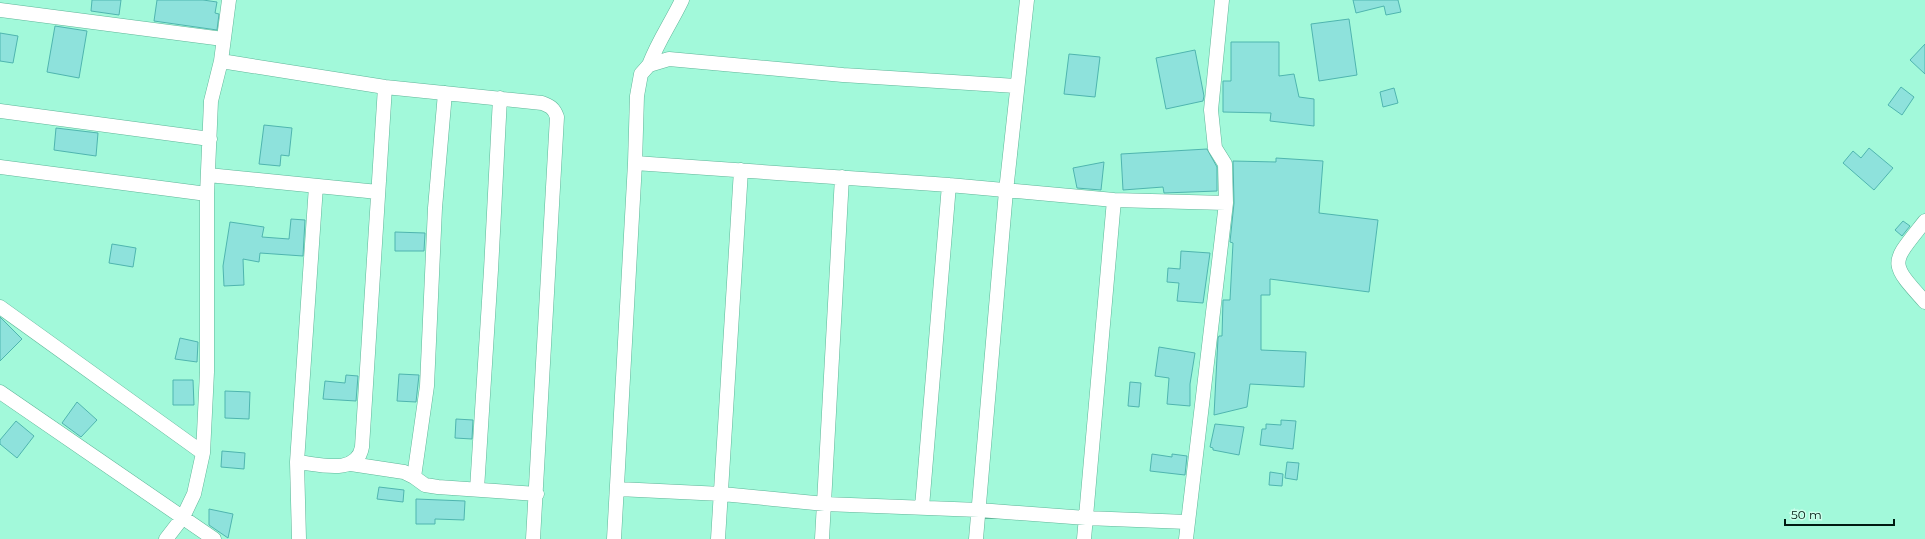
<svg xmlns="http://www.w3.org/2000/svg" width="1925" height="539" font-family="Montserrat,sans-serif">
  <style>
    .building { fill: #8ee2dc; stroke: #4fb5af }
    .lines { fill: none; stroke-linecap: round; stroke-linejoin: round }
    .street-casing { stroke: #5fb699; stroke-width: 15 }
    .street { stroke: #fff; stroke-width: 14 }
  </style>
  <rect width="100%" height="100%" fill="#a2f9da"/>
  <path class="building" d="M92,0h29l-2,15 -28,-4z
    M157,0h46l14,2 -2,11 4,1 -2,16 -63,-9z
    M1353,0h45l3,12 -15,3 -2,-9 -28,7z
    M1349,19l8,56 -38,6 -8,-57z
    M55,26l32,5 -8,47 -32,-6z
    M0,33l18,3 -5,27 -13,-2z
    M1231,42h48v34l15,-2 5,23 15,2v27l-44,-5 1,-8 -48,-1v-31h8z
    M1925,44v30l-15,-14z
    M1195,50l9,46 -1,5 -37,8 -10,-51z
    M1069,54l31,3 -5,40 -31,-3z
    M1901,87l13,10 -12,18 -14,-10z
    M1394,88l4,15 -15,4 -3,-15z
    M264,125l28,3 -3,28 -8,-1 -1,11 -21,-2z
    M56,128l42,5 -2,23 -42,-6z
    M1869,148l24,20 -19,22 -31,-27 10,-12 8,7z
    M1207,149l10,18v24l-53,2 -1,-6 -40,3 -2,-36z
    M1276,158l47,3 -4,52 59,7 -9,72 -99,-13v16h-9v55l45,2 -2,35 -54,-3 -3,23 -33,8 4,-77 1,-2h3l1,-36h7l3,-57 -3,-1 4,-39 -1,-42 43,1z
    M1104,162l-3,28 -24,-2 -4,-20z
    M291,219l14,1 -2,36 -43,-3 -1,9 -16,-3 1,26 -20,1 -1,-20 7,-44 34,5 -2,10 27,2z
    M1903,221l7,5 -8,10 -7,-6z
    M395,232l30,1 -1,18h-29z
    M112,244l24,4 -3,19 -24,-4z
    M1181,251l29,2 -7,50 -26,-2 2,-18 -12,-1 1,-14 12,1z
    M0,317l22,22 -22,22z
    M180,338l18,4 -1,20 -22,-3z
    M1159,347l36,6 -5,31v22l-23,-2 2,-26 -14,-2z
    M399,374l20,1 -3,27 -19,-1z
    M346,375l12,1 -2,25 -33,-2 2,-18 20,2z
    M173,380h20l1,25h-21z
    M1130,382l11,1 -2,24 -11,-1z
    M225,391l25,1 -1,27 -24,-1z
    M77,402l20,18 -16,17 -19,-14z
    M456,419l17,1 -1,19 -17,-1z
    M1281,420l15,1 -3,28 -33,-4 2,-16h4v-5l15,1z
    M16,421l18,15 -17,22 -17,-14v-4z
    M1215,424l29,3 -5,28 -26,-5v-2l-3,-1z
    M222,451l23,2 -1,16 -23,-2z
    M1152,454l20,3v-3l15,2 -2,19 -35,-4z
    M1287,462l12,1 -2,17 -12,-2z
    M1270,472l13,2 -1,12 -13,-1z
    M379,487l25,3 -1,12 -26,-3z
    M416,499l49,2 -1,19 -29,-1v5h-19z
    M209,509l24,5 -5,24 -19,-13z"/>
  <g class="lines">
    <defs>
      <path id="street" d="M0,10l223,29
        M221,61l164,26 157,16c8,3 12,5 15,14l-24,422
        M649,65c9,-24 22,-42 33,-65
        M445,93l-10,115 -8,178 -13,91 11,8 13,2 99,7
        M0,111l210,28
        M635,163l314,22 165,15 112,3
        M0,167l207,27
        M208,175l170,17
        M316,186l-19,276c21,2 60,14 65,-15l23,-360
        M1925,221c-34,43 -37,40 0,81
        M0,307l203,146
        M0,392l214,147
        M297,462l2,77
        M351,464l53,8 10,5
        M477,489l14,-219 9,-172
        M618,489l104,5 103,10 154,6 107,8 101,4
        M922,507l27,-322
        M166,539l17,-22 11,-23 9,-41 4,-81v-178l4,-93 10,-40 8,-61
        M614,539l21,-376 2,-67 4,-22 8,-9 20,-6 174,16 173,11
        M718,539l23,-369
        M822,539l20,-362
        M976,539l30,-348 21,-191
        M1084,539l30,-339
        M1186,539l40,-336 -1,-39 -10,-16 -4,-38 11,-110"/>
    </defs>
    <use href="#street" class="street-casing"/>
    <use href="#street" class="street"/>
  </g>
  <path d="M1785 519v6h109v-6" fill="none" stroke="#001a11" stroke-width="2"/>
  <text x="1791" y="519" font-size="12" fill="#001a11" stroke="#ccffec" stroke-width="3" paint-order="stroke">50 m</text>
</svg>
